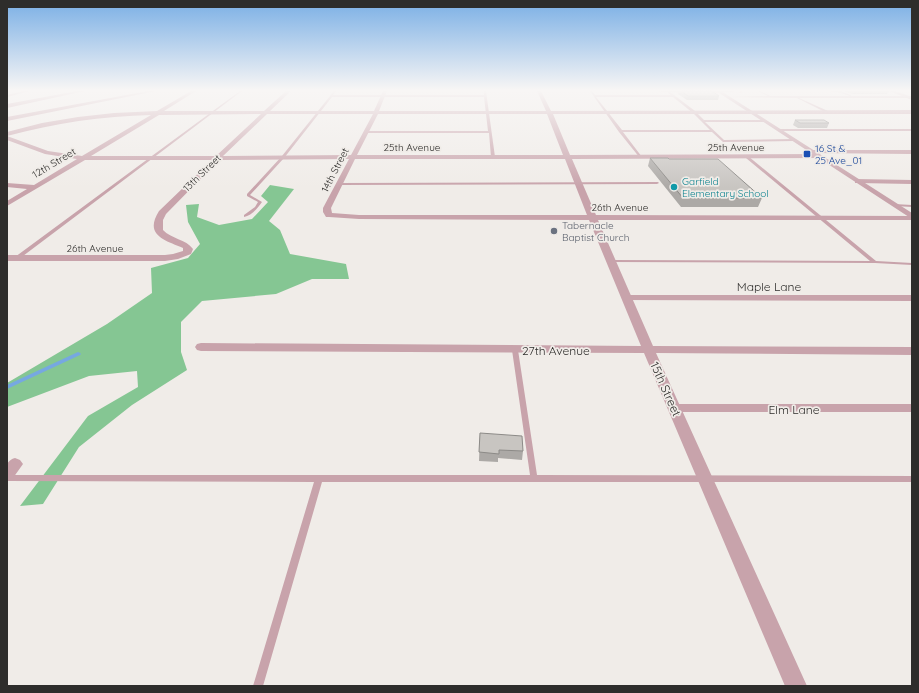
<svg xmlns="http://www.w3.org/2000/svg" width="919" height="693" font-family="Quicksand,sans-serif">
  <style>
    .forest { fill: #85c693 }
    .lines { fill: none; stroke-linecap: round; stroke-linejoin: round }
    .stream { fill: #76a8e1; fill-rule: evenodd }
    .service { fill: #c8a3ab; fill-rule: evenodd }
    .pedestrian { fill: #c8a3ab; fill-rule: evenodd }
    .minor { fill: #c8a3ab; fill-rule: evenodd }
    .tertiary { fill: #c8a3ab; fill-rule: evenodd }
    .wall { fill: #aca9a6 }
    .building { fill: #c8c5c1; stroke: #8c8a87 }
    .transit-dot { fill: #1a4fb4; stroke: #f0ece8; stroke-width: 1.5 }
    .culture-dot { fill: #0f9aa8; stroke: #f0ece8; stroke-width: 1.5 }
    .worship-dot { fill: #6b7280; stroke: #f0ece8; stroke-width: 1.5 }
    .labels { text-anchor: middle; dominant-baseline: central; stroke-width: 3.5; stroke-linejoin: round; paint-order: stroke }
    .far-street-label { font-size: 10px; fill: #2e2d2b; stroke: #f0ece8 }
    .far-transit-label { font-size: 10px; fill: #164399; stroke: #f0ece8; text-anchor: start }
    .far-culture-label { font-size: 10px; fill: #0d838f; stroke: #f0ece8; text-anchor: start }
    .far-worship-label { font-size: 10px; fill: #5b616d; stroke: #f0ece8; text-anchor: start }
    .street-label { font-size: 12px; fill: #2e2d2b; stroke: #f0ece8 }
  </style>
  <rect width="100%" height="100%" fill="#f0ece8"/>
  <path class="forest" d="M270,185l24,4 -25,32 11,9 10,24 56,10 3,15h-37l-36,15 -74,7 -21,21v30l6,18 -55,35 -53,42 -36,57 -23,2 68,-90 50,-29 -1,-16 -48,5 -82,31v-24l100,-59 45,-31 -1,-25 37,-10 12,-14 -12,-22 -2,-17 13,-1 -2,13 22,8 33,-6 16,-17 -7,-6z"/>
  <g class="lines">
    <path class="stream" d="M78,352l2,1 1,1 -1,1 -73,34v-4z"/>
    <path class="service" d="M240,91h2l-223,168h-4v-2z
      M334,91h2l-3,4h151v-4h2l9,66 -2,1 -2,-1 -2,-24h-123l-1,-1 1,-1h122l-4,-34h-152l-48,61 -34,37 12,7c-4,6 -11,14 -18,15v-2l11,-8 3,-5 -11,-6v-2l35,-38z
      M590,91h2l3,4h76l-4,-3 -12,-1h31l1,2 -17,-1 25,19 9,9h61l1,1 -1,1h-60l19,18 70,-1 2,1 -2,1 -71,1 -11,-10h-89l19,25 -2,1 -21,-26zM596,97h77l20,16 17,17h-88z
      M706,91h27l1,1 -29,1z
      M740,91l3,1 -4,1z
      M758,91h2l10,5h80l-9,-3 -12,-2h12l11,5h60v2h-113l29,13 -1,2 -30,-15 -71,-1 42,-1z
      M777,129h135v2h-134z
      M746,156h2l128,105 36,2v2l-37,-2 -266,-1v-1l2,-1 259,1 -124,-103z
      M658,182l1,1 -2,1 -318,1 -2,-1 2,-1z
      M894,204l18,1v2l-17,-1 -2,-1z
      M515,348l3,2 19,125 375,1v6h-590l-59,204h-10l61,-204 -307,-1v-6h523l-18,-125z"/>
    <path class="pedestrian" d="M626,295h286v6l-289,-1 -1,-2z
      M675,404h237v8h-237l-4,-1 -2,-3 2,-3z"/>
    <path class="minor" d="M23,91h7l-23,6v-2z
      M77,91h8l-78,17v-4z
      M191,91h5l-32,20h100l22,-20h5l-21,20h104l9,-20h4l-8,20h167l-9,-20h4l10,20 361,-1v4h-359l17,41 249,-1 3,2 -3,2 -247,1 24,56 316,1v4h-314l55,126 259,1v8l-256,-2 151,333h-22l-141,-333 -443,-2 -4,-1 -2,-3 2,-3 4,-1 440,3 -52,-126 -230,-1 -30,-2h-3l-3,-5v-4l26,-49 -130,1 -53,54 -3,6v10c8,9 23,9 30,19l-2,5 -13,5 -13,2h-158v-6h158l8,-1 10,-3v-3c-19,-8 -39,-13 -24,-37l53,-51h-127l-78,46v-5l20,-12 -20,-2v-4l27,2 43,-26 -32,-5 -38,-14v-4l41,15 34,5 69,-41c-49,1 -96,8 -144,21v-4l35,-9 36,-6 36,-4 43,-2zM261,114l-45,42h-125l68,-41zM267,114h106l-22,41 -128,1zM378,114h169l16,41h-206zM355,159h210l22,56h-228l-27,-2 -1,-5z
      M889,91h6l17,6v3z
      M813,150h99v4l-101,-1v-2z
      M855,179l57,1v4l-54,-1h-3z
      M15,458l5,2 3,4 -10,14 -6,2c0,-10 -3,-19 8,-22z"/>
    <path class="tertiary" d="M148,91h8l-149,30v-4z
      M716,91h5l191,122v6z"/>
  </g>
  <path class="wall" d="M679,91h33l7,5 -1,4h-31l-9,-6z
    M844,91h45l-2,3h-35z
    M795,120l34,3 -2,5h-29l-5,-3z
    M650,158l19,1 93,39 -4,9h-77l-33,-41z
    M480,433l43,18 -1,9 -24,-2v4l-19,-1z"/>
  <path class="building" d="M681,91h31l7,5h-31z
    M795,120h29l5,3h-29z
    M650,158h18l1,1h49l44,39h-79z
    M480,433l42,3 1,15 -24,-1v4l-20,-2z"/>
  <linearGradient id="sky" x2="0" y2="1"><stop stop-color="#7aafe5"/><stop offset="0.48" stop-color="#f8f6f5"/><stop offset="1" stop-color="#f8f6f5" stop-opacity="0"/></linearGradient>
  <rect width="919" height="188" fill="url(#sky)"/>
  <rect class="transit-dot" x="803" y="150" width="8" height="8" rx="2"/>
  <circle class="culture-dot" cx="674" cy="187" r="4"/>
  <circle class="worship-dot" cx="554" cy="231" r="4"/>
  <g class="labels">
    <g class="far-street-label">
      <text x="412" y="147">25th Avenue</text>
      <text x="736" y="147">25th Avenue</text>
      <text transform="translate(54 163) rotate(-31)">12th Street</text>
      <text transform="translate(335 170) rotate(-63)">14th Street</text>
      <text transform="translate(202 173) rotate(-44)">13th Street</text>
      <text x="620" y="207">26th Avenue</text>
      <text x="95" y="248">26th Avenue</text>
    </g>
    <g class="far-transit-label">
      <text x="815" y="148">16 St &amp;<tspan x="815" dy="12">25 Ave_01</tspan></text>
    </g>
    <g class="far-culture-label">
      <text x="682" y="181">Garfield<tspan x="682" dy="12">Elementary School</tspan></text>
    </g>
    <g class="far-worship-label">
      <text x="562" y="225">Tabernacle<tspan x="562" dy="12">Baptist Church</tspan></text>
    </g>
    <g class="street-label">
      <text x="769" y="286">Maple Lane</text>
      <text x="556" y="350">27th Avenue</text>
      <text transform="translate(666 389) rotate(66)">15th Street</text>
      <text x="794" y="409">Elm Lane</text>
    </g>
  </g>
  <rect width="919" height="693" fill="none" stroke="#2e2d2b" stroke-width="16"/>
</svg>
